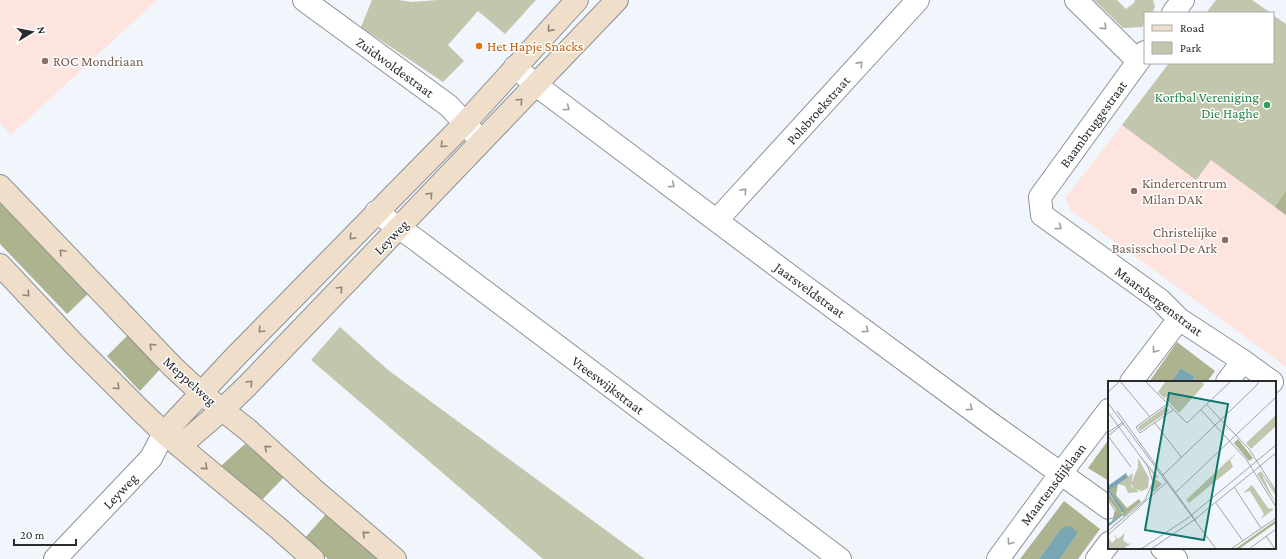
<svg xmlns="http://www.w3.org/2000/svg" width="1286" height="559" font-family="'Crimson Pro',serif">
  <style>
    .education { fill: #fee4df }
    .green { fill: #c1c6ad }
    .forest { fill: #acb38e }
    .water { fill: #79a6b3 }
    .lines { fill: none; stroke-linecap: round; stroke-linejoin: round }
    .street-casing { stroke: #8d9197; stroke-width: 24 }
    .secondary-casing { stroke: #8d9197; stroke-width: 24 }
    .street { stroke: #fff; stroke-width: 22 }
    .secondary { stroke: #efdfca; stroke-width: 22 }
    .oneway { stroke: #9fa0a0 }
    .oneway2 { stroke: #8c857c }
    .food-dot { fill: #e8710a; stroke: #fff; stroke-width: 1.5 }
    .education-dot { fill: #8d6e63; stroke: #fff; stroke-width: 1.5 }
    .leisure-dot { fill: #2e9e5b; stroke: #fff; stroke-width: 1.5 }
    .labels { text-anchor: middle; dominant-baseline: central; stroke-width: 3; stroke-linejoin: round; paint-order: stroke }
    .food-label { font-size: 14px; fill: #c56008; stroke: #fff; text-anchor: start }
    .education-label { font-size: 14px; fill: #785e54; stroke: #fff; text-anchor: start }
    .street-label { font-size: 14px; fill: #292b2d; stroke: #fff }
    .leisure-label { font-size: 14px; fill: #27864d; stroke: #fff; text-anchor: end }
    .inset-road { fill: none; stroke: #a1a4a9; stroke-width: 1 }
    .view { fill: #0f766e; fill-opacity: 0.15; stroke: #0f766e; stroke-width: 2 }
    .inset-edge { fill: none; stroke: #292b2d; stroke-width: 2 }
  </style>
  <rect width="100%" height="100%" fill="#f1f5fc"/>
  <path class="education" d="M0,0h157l-146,135 -11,-12z
    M1122,125l74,55 15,-21 75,56v152l-139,-102 -77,-55 -5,-12z"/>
  <path class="green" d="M372,0h26l14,2 26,-2h98l-31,34 -27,-23 -30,34 16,16 -21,21 -82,-55z
    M1094,0h23l9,9 8,-6 1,-3h18l2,7 -3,6h-7v10l-3,4 -19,1z
    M1216,0h36l19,13h-65z
    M1273,15l13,9v191l-75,-55 -15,20 -74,-55 47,-62h104z
    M340,327l48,43 257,189h-102l-232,-199z"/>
  <path class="forest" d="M1286,191v24l-11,-8z
    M0,195l91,96 -24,23 -67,-70z
    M131,332l32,34 -23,25 -33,-35z
    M1177,342l38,29 -8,11h-15l3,-5 -14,-9 -10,14h-22z
    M1109,439v42l-21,-13z
    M245,444l39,33 -23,24 -40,-35z
    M1064,501l36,28 -22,30h-18l18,-26 -19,-2 -20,28h-19z
    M327,513l55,46h-54l-24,-20z"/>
  <path class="water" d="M1181,368l14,9 -3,5h-21z
    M1070,526l8,7 -18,26h-21l20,-28 5,-4z"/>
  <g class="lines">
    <defs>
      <path id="street" d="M304,0l145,106 32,35
        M1076,0l62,61
        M1173,13l10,-13
        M1145,52l-105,145 2,18 118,85 19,19 64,42 29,21
        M515,67l21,18 253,190 201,148 119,85
        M376,212l39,27 425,320
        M717,220l201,-220
        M1131,382l48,-63
        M1227,382l16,-21
        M1162,548l14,11
        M55,559l96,-101 13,-25
        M998,559l63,-86 48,-63
        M1097,559l12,-16"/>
      <path id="secondary" d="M0,186l173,181 28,26 47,37 64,58 83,71
        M0,265l74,79 68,68 22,21 113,94 36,32
        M164,433l70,-75 231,-235 112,-123
        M180,446l42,-36 25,-24 370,-386"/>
    </defs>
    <use href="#street" class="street-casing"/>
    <use href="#secondary" class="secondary-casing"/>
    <use href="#street" class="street"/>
    <use href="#secondary" class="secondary"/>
  </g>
  <defs><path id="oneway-chevron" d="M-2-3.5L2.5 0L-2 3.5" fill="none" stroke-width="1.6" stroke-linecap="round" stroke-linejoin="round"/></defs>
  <g class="oneway">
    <use href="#oneway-chevron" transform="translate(1104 27) rotate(44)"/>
    <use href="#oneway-chevron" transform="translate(860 64) rotate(-48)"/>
    <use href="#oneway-chevron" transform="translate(567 108) rotate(37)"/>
    <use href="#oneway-chevron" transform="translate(672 185) rotate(37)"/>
    <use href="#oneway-chevron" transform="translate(744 191) rotate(-48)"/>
    <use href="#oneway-chevron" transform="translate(1059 227) rotate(36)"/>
    <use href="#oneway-chevron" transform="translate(866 330) rotate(36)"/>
    <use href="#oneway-chevron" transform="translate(1155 350) rotate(128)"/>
    <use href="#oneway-chevron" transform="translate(970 408) rotate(37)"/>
    <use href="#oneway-chevron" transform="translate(1010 542) rotate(126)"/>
  </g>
  <g class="oneway2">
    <use href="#oneway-chevron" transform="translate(550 29) rotate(132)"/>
    <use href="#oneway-chevron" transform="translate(520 101) rotate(-46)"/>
    <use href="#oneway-chevron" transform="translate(443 145) rotate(135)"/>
    <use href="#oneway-chevron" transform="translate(430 195) rotate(-47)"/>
    <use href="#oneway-chevron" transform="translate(352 237) rotate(134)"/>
    <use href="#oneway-chevron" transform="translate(62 252) rotate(-133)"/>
    <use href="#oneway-chevron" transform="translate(340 289) rotate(-46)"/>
    <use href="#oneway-chevron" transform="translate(27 294) rotate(47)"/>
    <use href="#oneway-chevron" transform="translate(261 330) rotate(134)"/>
    <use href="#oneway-chevron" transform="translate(152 346) rotate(-134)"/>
    <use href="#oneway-chevron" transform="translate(250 383) rotate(-46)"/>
    <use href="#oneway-chevron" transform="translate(117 387) rotate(45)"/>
    <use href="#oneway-chevron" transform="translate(267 448) rotate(-138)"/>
    <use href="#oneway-chevron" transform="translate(205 467) rotate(40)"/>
    <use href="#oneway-chevron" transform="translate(365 534) rotate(-139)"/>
  </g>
  <circle class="food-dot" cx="479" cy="46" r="4"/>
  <g class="education-dot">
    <circle cx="45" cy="61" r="4"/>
    <circle cx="1134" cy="191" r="4"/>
    <circle cx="1225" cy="240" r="4"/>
  </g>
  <circle class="leisure-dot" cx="1267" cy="105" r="4"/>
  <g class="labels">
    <g class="food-label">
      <text x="487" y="46">Het Hapje Snacks</text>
    </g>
    <g class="education-label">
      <text x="53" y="61">ROC Mondriaan</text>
      <text x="1142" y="183">Kindercentrum<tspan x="1142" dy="16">Milan DAK</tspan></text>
      <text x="1217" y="232" text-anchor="end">Christelijke<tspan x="1217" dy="16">Basisschool De Ark</tspan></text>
    </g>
    <g class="street-label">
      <text transform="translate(395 67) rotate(36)">Zuidwoldestraat</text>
      <text transform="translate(818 110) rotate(-48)">Polsbroekstraat</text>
      <text transform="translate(1093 124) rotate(-54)">Baambruggestraat</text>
      <text transform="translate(391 237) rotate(-46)">Leyweg</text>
      <text transform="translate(810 290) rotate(36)">Jaarsveldstraat</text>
      <text transform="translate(1159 301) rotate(37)">Maarsbergenstraat</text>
      <text transform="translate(190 381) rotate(42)">Meppelweg</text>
      <text transform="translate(608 385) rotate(37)">Vreeswijkstraat</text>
      <text transform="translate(1053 484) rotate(-53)">Maartensdijklaan</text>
      <text transform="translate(120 491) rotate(-47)">Leyweg</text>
    </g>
    <g class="leisure-label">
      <text x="1259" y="97">Korfbal Vereniging<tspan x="1259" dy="16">Die Haghe</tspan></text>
    </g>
  </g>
  <g transform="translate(1108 381)">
    <rect width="168" height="168" fill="#f1f5fc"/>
    <path d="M58,0h36l2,4 -25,28 -13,-14 6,-6 -8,5 -6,-6zM57,26l4,4 -29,20 -2,-4zM168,34v11l-25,23 -5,-6zM129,71l-7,8 3,7 -44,36 -3,-3zM32,74l18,22 -3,2 7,5 -8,8 -3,-2 2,-16zM30,77l11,20 -1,10 -6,3 -7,-2 -4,-5 7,-17zM153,90l15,21v4l-15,-23 15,31 -19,-30zM25,92l-2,13 8,6 -11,1 -3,-7 -7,-2zM144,104l16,23 6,1 -13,10 3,-5 -14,-23 -7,2zM17,152l-2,7 5,4 4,-1 -9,6h-15v-12l4,6 4,-4 -3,-5 5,5z" fill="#c1c6ad"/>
    <path d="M130,58l15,19 -4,3 -15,-18zM10,103l-2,11 11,13 12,-9 2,3 -21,18 -12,9 15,-12 1,-8 -14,-19zM0,111l14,19 -1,4 -9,6 4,-11 -8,-12zM168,139v3l-37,26h-4z" fill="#acb38e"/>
    <path d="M18,92l2,4 -18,13 14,19v5l-16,13v-3l15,-11 -15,-22v-5z" fill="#79a6b3"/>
    <path class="inset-road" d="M12,0l30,36M37,0l42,42 44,-42M0,11l12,-11M0,22l108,146M59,23l-31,23 4,6 33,-23M98,23l43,45 27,42M93,29l45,49 30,48M9,30l79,110M0,31l40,55 5,15 -8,18 -37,31M47,42l27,35M1,51l14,-10M0,55l23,31M0,55l16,-13M55,94l93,-89 3,-5M126,106l27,41M67,112l101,-96M0,118l7,12 -1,7 -6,1M108,122l27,38M0,154l60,-54M158,155l9,13M33,168l47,-31 88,-73M43,168l43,-29 82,-67M123,168l45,-31M141,168l27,-20"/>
    <path class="view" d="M61,12l59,11 -24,136 -59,-10z"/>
    <rect width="168" height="168" class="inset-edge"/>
  </g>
  <rect x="1144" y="12" width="130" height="52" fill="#ffffff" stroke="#a9aaab"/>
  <rect x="1152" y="25" width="20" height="6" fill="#efdfca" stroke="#a9aaab"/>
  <text x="1180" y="32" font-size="12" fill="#292b2d">Road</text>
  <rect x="1152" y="42" width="20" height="12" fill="#c1c6ad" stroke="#a9aaab"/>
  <text x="1180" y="52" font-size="12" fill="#292b2d">Park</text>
  <g transform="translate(32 32) rotate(80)" stroke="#ffffff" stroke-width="3" paint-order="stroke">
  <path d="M0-3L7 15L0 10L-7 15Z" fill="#292b2d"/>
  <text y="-6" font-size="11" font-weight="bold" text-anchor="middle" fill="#292b2d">N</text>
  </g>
  <path d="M14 539v6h62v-6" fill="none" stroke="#292b2d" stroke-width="2"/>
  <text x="20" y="539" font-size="12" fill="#292b2d" stroke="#ffffff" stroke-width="3" paint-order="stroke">20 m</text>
</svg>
